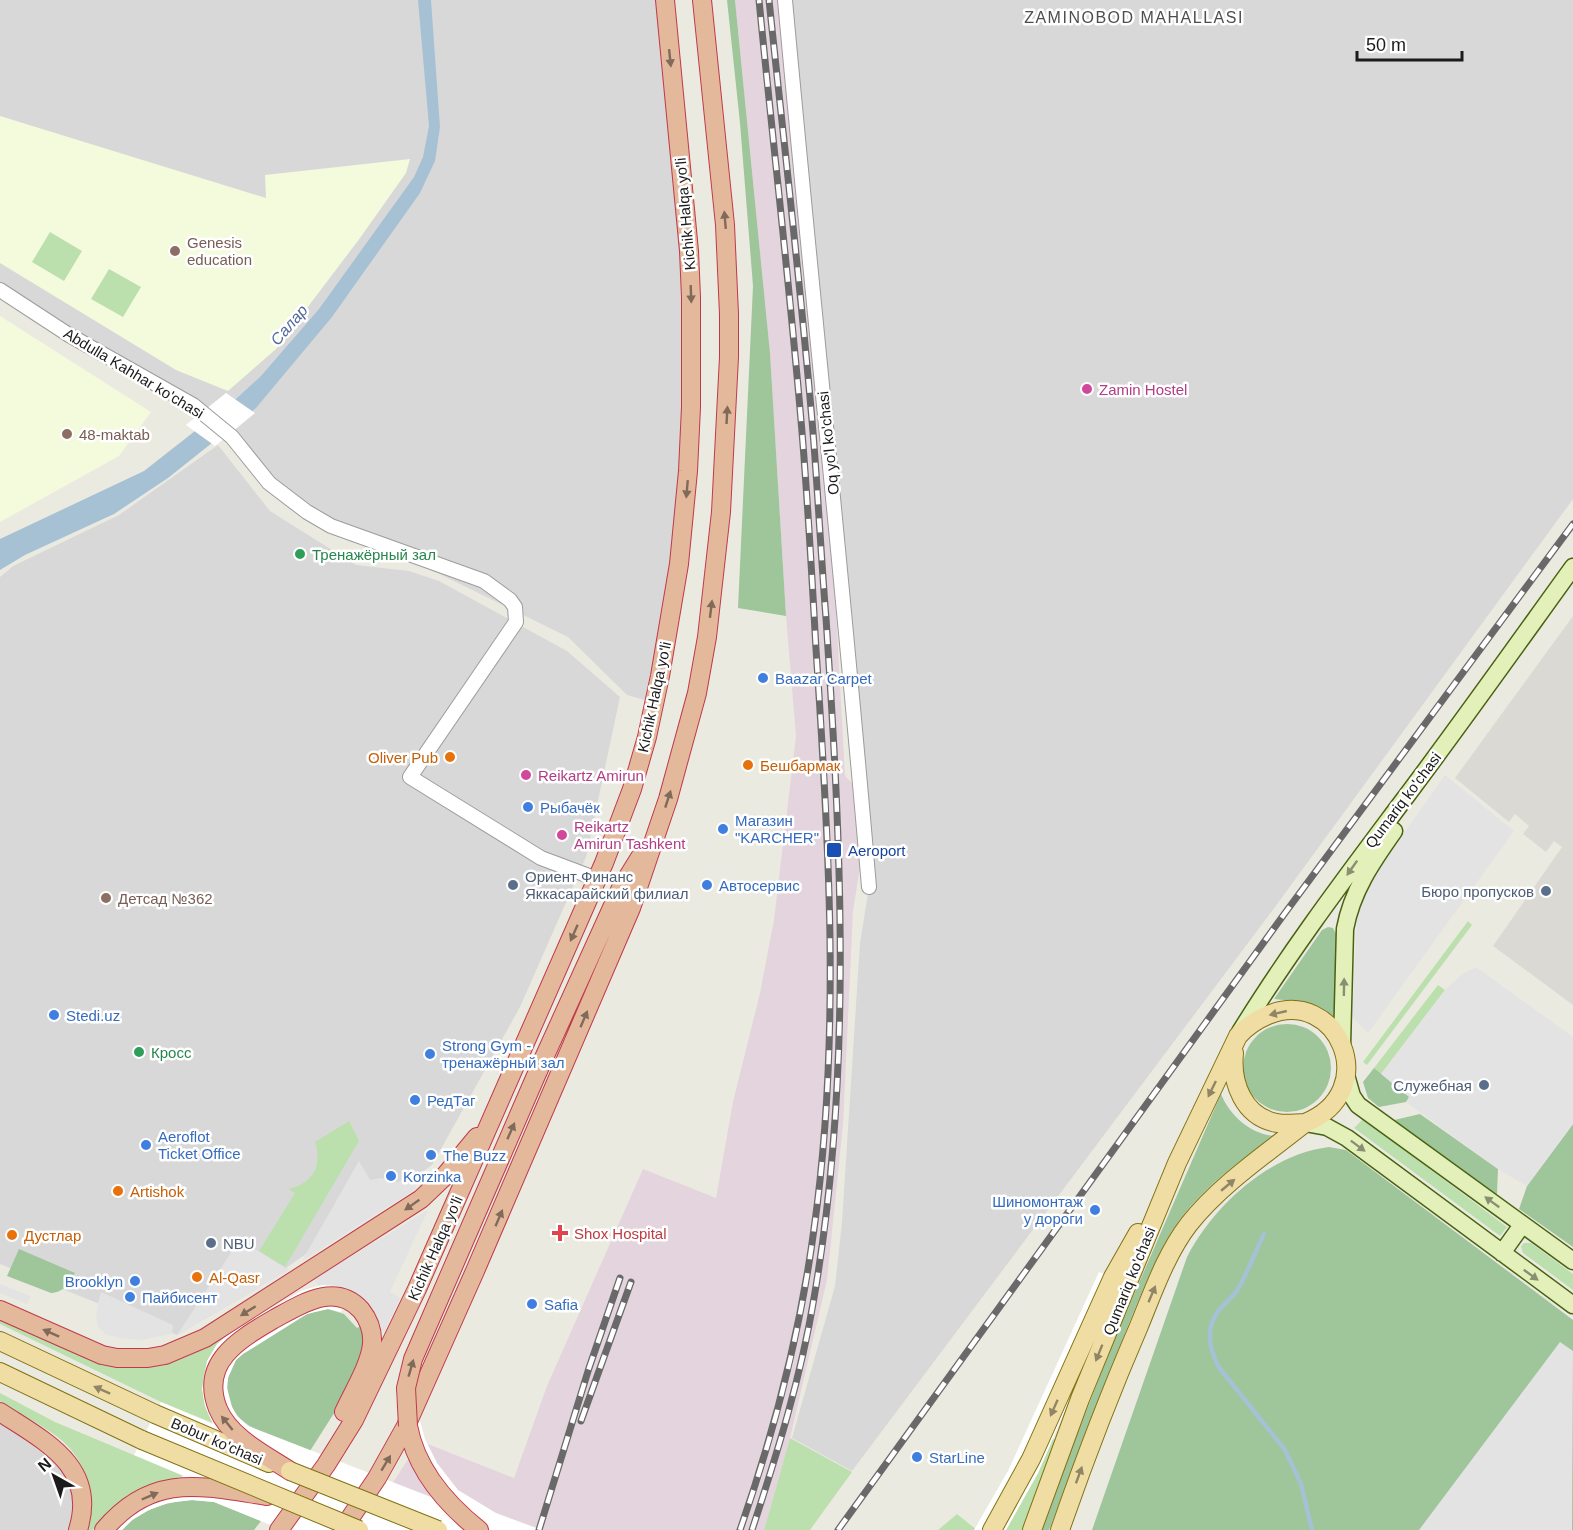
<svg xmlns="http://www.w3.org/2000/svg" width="1573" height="1530" font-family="Helvetica,sans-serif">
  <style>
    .residential { fill: #d9d8d8 }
    .industrial { fill: #e3d4dd }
    .education { fill: #f4fadc }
    .airport { fill: #dad9d3 }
    .grass { fill: #bce0ad }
    .forest { fill: #9fc59b }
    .parking { fill: #e3e3e3 }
    .water { fill: #a7c1d4 }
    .pier { fill: #fff }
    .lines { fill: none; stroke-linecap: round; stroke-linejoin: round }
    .stream { stroke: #a7c1d4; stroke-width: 4.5 }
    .tertiary-casing { stroke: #9c9c9c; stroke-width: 16 }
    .secondary-casing { stroke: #496212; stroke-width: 19 }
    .primary-casing { stroke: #807112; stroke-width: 20 }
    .trunk-casing { stroke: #bf394c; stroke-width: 20 }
    .tertiary { stroke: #fff; stroke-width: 14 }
    .secondary { stroke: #e3f0ba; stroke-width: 16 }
    .primary { stroke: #efdda3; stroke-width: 18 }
    .trunk { stroke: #e4b89a; stroke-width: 18 }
    .rail-casing { stroke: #696969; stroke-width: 7 }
    .rail { stroke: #fff; stroke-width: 4.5; stroke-dasharray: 14; stroke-linecap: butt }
    .primary-bridge-casing { stroke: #807112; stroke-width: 20; stroke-linecap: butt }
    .trunk-bridge-casing { stroke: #bf394c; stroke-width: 20; stroke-linecap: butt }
    .primary-bridge { stroke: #efdda3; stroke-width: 18 }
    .trunk-bridge { stroke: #e4b89a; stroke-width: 18 }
    .oneway { fill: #806a5a }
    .oneway2 { fill: #899072 }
    .oneway3 { fill: #908666 }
    .education-dot { fill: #8d6e63; stroke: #fff; stroke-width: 2 }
    .hotel-dot { fill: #d1479c; stroke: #fff; stroke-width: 2 }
    .leisure-dot { fill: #2e9e5b; stroke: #fff; stroke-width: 2 }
    .shop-dot { fill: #3f7fe0; stroke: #fff; stroke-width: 2 }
    .food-dot { fill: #e8710a; stroke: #fff; stroke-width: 2 }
    .transit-dot { fill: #1a4fb4; stroke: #fff; stroke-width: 2 }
    .service-dot { fill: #5c6f8a; stroke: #fff; stroke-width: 2 }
    .health-dot { fill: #e0444e; stroke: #fff; stroke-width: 2 }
    .labels { text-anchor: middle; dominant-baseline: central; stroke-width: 5; stroke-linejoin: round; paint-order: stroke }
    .street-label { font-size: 15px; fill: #1b1b1b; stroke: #fff }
    .education-label { font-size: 15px; fill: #785e54; stroke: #fff; text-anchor: start }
    .hotel-label { font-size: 15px; fill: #b23c85; stroke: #fff; text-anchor: start }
    .leisure-label { font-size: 15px; fill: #27864d; stroke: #fff; text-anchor: start }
    .shop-label { font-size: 15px; fill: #366cbe; stroke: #fff; text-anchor: start }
    .food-label { font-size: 15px; fill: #c56008; stroke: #fff; text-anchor: start }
    .transit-label { font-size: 15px; fill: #164399; stroke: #fff; text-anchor: start }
    .service-label { font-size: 15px; fill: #4e5e75; stroke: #fff; text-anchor: start }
    .health-label { font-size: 15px; fill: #be3a42; stroke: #fff; text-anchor: start }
    .neighbourhood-label { font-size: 16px; letter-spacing: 1.5px; fill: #4e4e4e; stroke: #fff }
    .water-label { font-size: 16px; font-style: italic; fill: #546a9d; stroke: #fff }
  </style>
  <rect width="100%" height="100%" fill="#ebeae1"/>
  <path class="residential" d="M0,0h665l26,376 -36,327 -28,-8 -59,-58 -198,-97 -63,-28 -75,-75 -232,-147z
    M785,0h788v499l-298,408 -423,564 -60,-33 43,-152 7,-64 18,-279 9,-56z
    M218,445l52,66 86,54 53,6 30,10 128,70 53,46 -34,160 -66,150 -88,158 -177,125 -78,45 -177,-71v-687l13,-11 106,-51z
    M0,1412l69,51 9,67h-78z"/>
  <path class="industrial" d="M735,0h43l55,558 12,218 14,14 2,71 -8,50 -10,214 -16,155 -37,158 -26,92h-402l58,-89 94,37 33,-92 96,-217 73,29 17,-96 27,-109 14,-73 22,-184 -10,-120 -16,-263z"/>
  <path class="education" d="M0,116l266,82 -1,-23 145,-16 -4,14 -46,65 -84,111 -48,42 -52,-21 -176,-107z
    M0,316l151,96 -32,44 -119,66z"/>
  <path class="airport" d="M1573,616v389l-80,-59 69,-99 -8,-6 -8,11 -23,-18 6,-8 -14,-12 -6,8 -54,-44z"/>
  <path class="grass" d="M50,232l32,19 -18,30 -32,-19z
    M109,269l32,18 -18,30 -32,-18z
    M1468,921l4,4 -105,140 -4,-3z
    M1438,985l7,5 -64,84 -7,-6z
    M1363,1119l144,108 -7,9 -146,-108z
    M349,1121l10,20 -74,126 -26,-16 36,-58 -7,-4c24,-5 35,-23 27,-47z
    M1524,1243h7l42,31v16l-50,-37 -2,-7z
    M0,1320c95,40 138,78 233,10 -29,23 -40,60 -20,93l-52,-21 -161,-78z
    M0,1393l55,29 129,54c-34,8 -71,25 -91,54h-6c11,-33 0,-69 -28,-92 -18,-14 -40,-24 -59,-37z
    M790,1438l62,34 -42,58h-46z
    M1053,1439h5l-33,91h-19l32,-57z
    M957,1514l20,16h-39z"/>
  <path class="forest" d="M727,0h8l35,353 16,263 -48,-8 15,-322 -13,-163z
    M1328,927l5,1 3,6 -1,85 -25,-16 -36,-4 48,-69z
    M1243 1068a44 44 0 1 1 88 0a44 44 0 1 1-88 0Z
    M1374,1068l36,29 -4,5 -27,5 -11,-9 -5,-16z
    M1221,1094c9,22 30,41 55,42 -35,23 -70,49 -96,83 -22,30 -38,73 -52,107 -28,67 -53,136 -79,204h-9l72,-185z
    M1420,1114l78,55 -1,26 -107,-74z
    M1573,1124v123l-54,-38 8,-23z
    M1329,1147l17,3 227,170v210h-481l95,-273c27,-52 83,-103 142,-110z
    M19,1249l56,24c-6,10 -10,19 -24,20l-44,-17z
    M328,1309l16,5 13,14 6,-3 2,28 -29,57 -26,41c-20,-8 -60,-19 -73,-36 -12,-15 -14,-41 0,-56 9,-11 25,-18 37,-26 18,-11 33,-22 54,-24z
    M192,1500l22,2 47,19 -7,9h-132c19,-21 43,-28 70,-30z"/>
  <path class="parking" d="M1445,775l69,56 -146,202 -16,-16 6,-119z
    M1476,967l97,70v87l-46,62 -29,-17 -92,-67 3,-5 -28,-23 64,-84 16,-15z
    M359,1161l11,19 12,-2 9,4h7l14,-7 4,14 -114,72z
    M428,1210l-38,82 10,6 -16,35 -11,-23 -13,-13 -18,-9 -23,-2 -5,-7z
    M240,1240l49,30 -112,65 61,-93z
    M0,1284l31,12 -4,8 -27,-11z
    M101,1292l72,33 -1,9 -31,6 -22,-2 -14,-4 -7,-8 -2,-7 2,-17z
    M1560,1342l13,9 -1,179h-153z"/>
  <path class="water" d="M418,0h13l9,127 -5,34 -15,32 -88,124 -76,91 -88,70 -54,36 -89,41 -25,15v-31l144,-68 93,-73 24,-22 58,-67 95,-132 9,-20 6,-31z"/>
  <path class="pier" d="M226,393l29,20 -40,33 -29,-21z
    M530,1067l-106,290 -5,24v36l6,22 12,24 21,27 38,23 46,17h-259l-69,-28 -22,-2 -24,3 -19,7 -17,10 -10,10h-29l14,-17 21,-18 27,-11 29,-8 -50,-21 27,-53 52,22 -8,-18 -3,-17 5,-28 10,-17 16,-14 70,-40 19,-5 15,1 14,5 -10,21 -13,-3 -21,5 -64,40 -7,6 -8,18 -1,10 5,19 5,9 11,10 183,71 -23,-39 -8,-24 -4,-39 5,-28 32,-80z
    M1099,1272l22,9 -83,192 -32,57h-32l34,-59z"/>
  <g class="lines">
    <path class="stream" d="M1264,1234c-9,18 -16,38 -26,55 -5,8 -13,14 -19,21 -14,18 -10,37 -1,56l67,84 16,34 11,46"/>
    <defs>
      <path id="tertiary" d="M785,0c27,296 59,591 84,887
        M0,290l69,45 124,70 39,32 37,46 38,29 24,14 153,55 26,19 5,7 1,15 -106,155 131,81 56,21"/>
      <path id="secondary" d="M1240,1032c49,-80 106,-155 162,-230 58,-77 114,-156 171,-235
        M1342,1045l3,-116c7,-38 27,-67 49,-98
        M1346,1075l6,21 6,9 215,156
        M1305,1123l22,4 20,11 226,167
        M1502,1253l20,-28"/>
      <path id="primary" d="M1234,1053c-3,29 9,64 43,70 9,2 19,0 28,0
        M0,1341l155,73 114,49
        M0,1372l142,68
        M992,1530l39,-71 82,-182 25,-44
        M1032,1530l48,-131 97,-236 61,-127c8,-9 18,-16 30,-21 69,-29 116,76 37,108 -39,31 -84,61 -116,101 -23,30 -36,68 -50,102 -29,67 -55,135 -79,204"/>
      <path id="trunk" d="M538,1071l83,-183 21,-34
        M0,1310l102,45 15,3h31l17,-3 40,-17 216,-139 22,-21 34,-41
        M0,1412c44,29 98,54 78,118
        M408,1426c8,43 37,77 71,104
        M290,1471c-24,-16 -60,-33 -72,-62 -19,-47 22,-70 56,-90 26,-14 61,-38 87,-9 8,10 12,21 11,34 -2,21 -19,48 -28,68
        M104,1530c48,-58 98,-44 163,-34
        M279,1530l47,-65 28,-45 63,-131 187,-426 28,-74 15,-52 13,-61 19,-112 9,-93 3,-64v-110l-2,-46 -24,-251
        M342,1530l35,-52 29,-52 69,-155 156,-363 37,-109 29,-106 10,-56 14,-125 8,-155v-43l-4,-89 -23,-225"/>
    </defs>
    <use href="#tertiary" class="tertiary-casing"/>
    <use href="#secondary" class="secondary-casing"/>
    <use href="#primary" class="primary-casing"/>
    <use href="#trunk" class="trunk-casing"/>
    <use href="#tertiary" class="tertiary"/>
    <use href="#secondary" class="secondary"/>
    <use href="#primary" class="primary"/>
    <use href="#trunk" class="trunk"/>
    <defs>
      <path id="rail" d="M581,1421l50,-139
        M539,1530l50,-162 31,-90
        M740,1530c35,-100 60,-196 74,-301 27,-192 15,-387 2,-580 -4,-72 -8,-145 -14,-217 -12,-144 -29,-288 -43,-432
        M752,1530c25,-76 49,-153 62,-232 39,-225 27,-453 12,-680 -5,-62 -8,-124 -13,-186 -12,-144 -29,-288 -44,-432
        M838,1530l447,-617 288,-389"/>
    </defs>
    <use href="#rail" class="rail-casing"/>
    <use href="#rail" class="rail"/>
    <defs>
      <path id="primary-bridge" d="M142,1440l217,90
        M290,1471l148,59"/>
      <path id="trunk-bridge" d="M408,1426l-2,-38 7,-29 125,-288"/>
    </defs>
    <use href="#primary-bridge" class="primary-bridge-casing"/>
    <use href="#trunk-bridge" class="trunk-bridge-casing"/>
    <use href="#primary-bridge" class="primary-bridge"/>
    <use href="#trunk-bridge" class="trunk-bridge"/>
  </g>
  <defs><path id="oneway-solid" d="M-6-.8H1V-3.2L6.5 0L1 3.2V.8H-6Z" transform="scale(1.5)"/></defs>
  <g class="oneway">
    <use href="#oneway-solid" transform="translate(670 58) rotate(84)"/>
    <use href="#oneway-solid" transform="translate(725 220) rotate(-95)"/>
    <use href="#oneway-solid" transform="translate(691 294) rotate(88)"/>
    <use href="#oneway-solid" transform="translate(727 415) rotate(-87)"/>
    <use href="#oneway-solid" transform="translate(687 489) rotate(95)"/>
    <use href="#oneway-solid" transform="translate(711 609) rotate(-83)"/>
    <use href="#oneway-solid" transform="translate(668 799) rotate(-72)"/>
    <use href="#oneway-solid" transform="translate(574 933) rotate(114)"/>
    <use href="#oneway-solid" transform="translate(584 1019) rotate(-67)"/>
    <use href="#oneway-solid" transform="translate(511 1131) rotate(-66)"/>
    <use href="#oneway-solid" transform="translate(412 1205) rotate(145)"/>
    <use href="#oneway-solid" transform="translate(499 1218) rotate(-67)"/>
    <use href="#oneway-solid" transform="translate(248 1311) rotate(148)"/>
    <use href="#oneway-solid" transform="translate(51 1333) rotate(-156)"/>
    <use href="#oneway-solid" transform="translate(411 1368) rotate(-74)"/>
    <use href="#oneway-solid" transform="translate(227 1423) rotate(-129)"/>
    <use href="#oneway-solid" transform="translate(386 1463) rotate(-59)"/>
    <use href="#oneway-solid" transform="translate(150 1496) rotate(-23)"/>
  </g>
  <g class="oneway2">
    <use href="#oneway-solid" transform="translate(1352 868) rotate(125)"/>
    <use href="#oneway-solid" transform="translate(1344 987) rotate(-89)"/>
    <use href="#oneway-solid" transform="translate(1358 1146) rotate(37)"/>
    <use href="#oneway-solid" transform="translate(1492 1202) rotate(-144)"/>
    <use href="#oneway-solid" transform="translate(1531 1275) rotate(36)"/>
  </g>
  <g class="oneway3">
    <use href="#oneway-solid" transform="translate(1278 1013) rotate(167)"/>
    <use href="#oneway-solid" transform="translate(1212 1089) rotate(116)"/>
    <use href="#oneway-solid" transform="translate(1228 1185) rotate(-40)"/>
    <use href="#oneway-solid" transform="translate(1152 1294) rotate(-67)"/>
    <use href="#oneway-solid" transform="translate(1099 1353) rotate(112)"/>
    <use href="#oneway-solid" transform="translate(102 1390) rotate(-156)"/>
    <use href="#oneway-solid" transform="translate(1054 1408) rotate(114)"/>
    <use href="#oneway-solid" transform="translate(1079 1475) rotate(-70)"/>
  </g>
  <g class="education-dot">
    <circle cx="175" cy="251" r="6"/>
    <circle cx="67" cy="434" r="6"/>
    <circle cx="106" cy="898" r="6"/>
  </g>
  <g class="hotel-dot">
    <circle cx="1087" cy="389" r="6"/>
    <circle cx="526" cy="775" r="6"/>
    <circle cx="562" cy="835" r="6"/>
  </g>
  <g class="leisure-dot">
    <circle cx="300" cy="554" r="6"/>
    <circle cx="139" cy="1052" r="6"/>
  </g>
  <g class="shop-dot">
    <circle cx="763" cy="678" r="6"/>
    <circle cx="528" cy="807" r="6"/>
    <circle cx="723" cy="829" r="6"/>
    <circle cx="707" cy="885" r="6"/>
    <circle cx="54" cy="1015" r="6"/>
    <circle cx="430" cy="1054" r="6"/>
    <circle cx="415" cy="1100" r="6"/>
    <circle cx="146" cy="1145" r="6"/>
    <circle cx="431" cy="1155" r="6"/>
    <circle cx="391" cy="1176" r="6"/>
    <circle cx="1095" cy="1210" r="6"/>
    <circle cx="135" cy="1281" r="6"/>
    <circle cx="130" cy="1297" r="6"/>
    <circle cx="532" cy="1304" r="6"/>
    <circle cx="917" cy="1457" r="6"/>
  </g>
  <g class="food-dot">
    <circle cx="450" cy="757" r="6"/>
    <circle cx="748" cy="765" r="6"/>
    <circle cx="118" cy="1191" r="6"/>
    <circle cx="12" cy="1235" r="6"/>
    <circle cx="197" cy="1277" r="6"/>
  </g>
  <rect class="transit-dot" x="826" y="842" width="16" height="16" rx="3"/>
  <g class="service-dot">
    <circle cx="513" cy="885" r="6"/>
    <circle cx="1546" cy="891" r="6"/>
    <circle cx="1484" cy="1085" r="6"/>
    <circle cx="211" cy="1243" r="6"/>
  </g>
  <path class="health-dot" d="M557 1224h6v6h6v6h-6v6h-6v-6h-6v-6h6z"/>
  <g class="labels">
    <g class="street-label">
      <text transform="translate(685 214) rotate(-95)">Kichik Halqa yo'li</text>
      <text transform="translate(134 373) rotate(31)">Abdulla Kahhar ko'chasi</text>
      <text transform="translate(828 443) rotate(-96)">Oq yo'l ko'chasi</text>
      <text transform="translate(654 697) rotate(-78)">Kichik Halqa yo'li</text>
      <text transform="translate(1403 800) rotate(-53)">Qumariq ko'chasi</text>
      <text transform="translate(435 1248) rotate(-66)">Kichik Halqa yo'li</text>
      <text transform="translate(1129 1281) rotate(-68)">Qumariq ko'chasi</text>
      <text transform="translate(217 1441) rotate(23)">Bobur ko'chasi</text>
    </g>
    <g class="education-label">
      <text x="187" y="242">Genesis<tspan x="187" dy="17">education</tspan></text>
      <text x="79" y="434">48-maktab</text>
      <text x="118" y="898">Детсад №362</text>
    </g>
    <g class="hotel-label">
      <text x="1099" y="389">Zamin Hostel</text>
      <text x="538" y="775">Reikartz Amirun</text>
      <text x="574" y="826">Reikartz<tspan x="574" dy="17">Amirun Tashkent</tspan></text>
    </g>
    <g class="leisure-label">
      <text x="312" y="554">Тренажёрный зал</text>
      <text x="151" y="1052">Кросс</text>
    </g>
    <g class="shop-label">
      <text x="775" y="678">Baazar Carpet</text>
      <text x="540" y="807">Рыбачёк</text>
      <text x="735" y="820">Магазин<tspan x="735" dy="17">"KARCHER"</tspan></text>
      <text x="719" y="885">Автосервис</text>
      <text x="66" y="1015">Stedi.uz</text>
      <text x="442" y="1045">Strong Gym -<tspan x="442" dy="17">тренажёрный зал</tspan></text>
      <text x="427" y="1100">РедТаг</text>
      <text x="158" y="1136">Aeroflot<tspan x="158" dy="17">Ticket Office</tspan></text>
      <text x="443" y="1155">The Buzz</text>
      <text x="403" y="1176">Korzinka</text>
      <text x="1083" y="1201" text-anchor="end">Шиномонтаж<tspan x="1083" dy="17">у дороги</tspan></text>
      <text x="123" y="1281" text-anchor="end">Brooklyn</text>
      <text x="142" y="1297">Пайбисент</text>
      <text x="544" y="1304">Safia</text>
      <text x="929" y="1457">StarLine</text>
    </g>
    <g class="food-label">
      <text x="438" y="757" text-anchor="end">Oliver Pub</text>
      <text x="760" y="765">Бешбармак</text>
      <text x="130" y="1191">Artishok</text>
      <text x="24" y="1235">Дустлар</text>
      <text x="209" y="1277">Al-Qasr</text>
    </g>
    <g class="transit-label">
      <text x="848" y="850">Aeroport</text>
    </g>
    <g class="service-label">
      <text x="525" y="876">Ориент Финанс<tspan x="525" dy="17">Яккасарайский филиал</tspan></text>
      <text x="1534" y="891" text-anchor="end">Бюро пропусков</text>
      <text x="1472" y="1085" text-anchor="end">Служебная</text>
      <text x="223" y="1243">NBU</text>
    </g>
    <g class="health-label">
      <text x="574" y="1233">Shox Hospital</text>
    </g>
    <g class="neighbourhood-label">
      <text x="1134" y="17">ZAMINOBOD MAHALLASI</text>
    </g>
    <g class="water-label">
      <text transform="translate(289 325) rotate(-49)">Салар</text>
    </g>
  </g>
  <g transform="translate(54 1476) rotate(320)" stroke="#ffffff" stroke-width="4.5" paint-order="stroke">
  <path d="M0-4.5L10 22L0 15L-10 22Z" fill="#1b1b1b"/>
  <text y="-9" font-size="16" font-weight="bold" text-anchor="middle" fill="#1b1b1b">N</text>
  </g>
  <path d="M1357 51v9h105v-9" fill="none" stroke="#1b1b1b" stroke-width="3"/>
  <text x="1366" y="51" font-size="18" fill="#1b1b1b" stroke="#ffffff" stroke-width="4.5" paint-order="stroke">50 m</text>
</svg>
